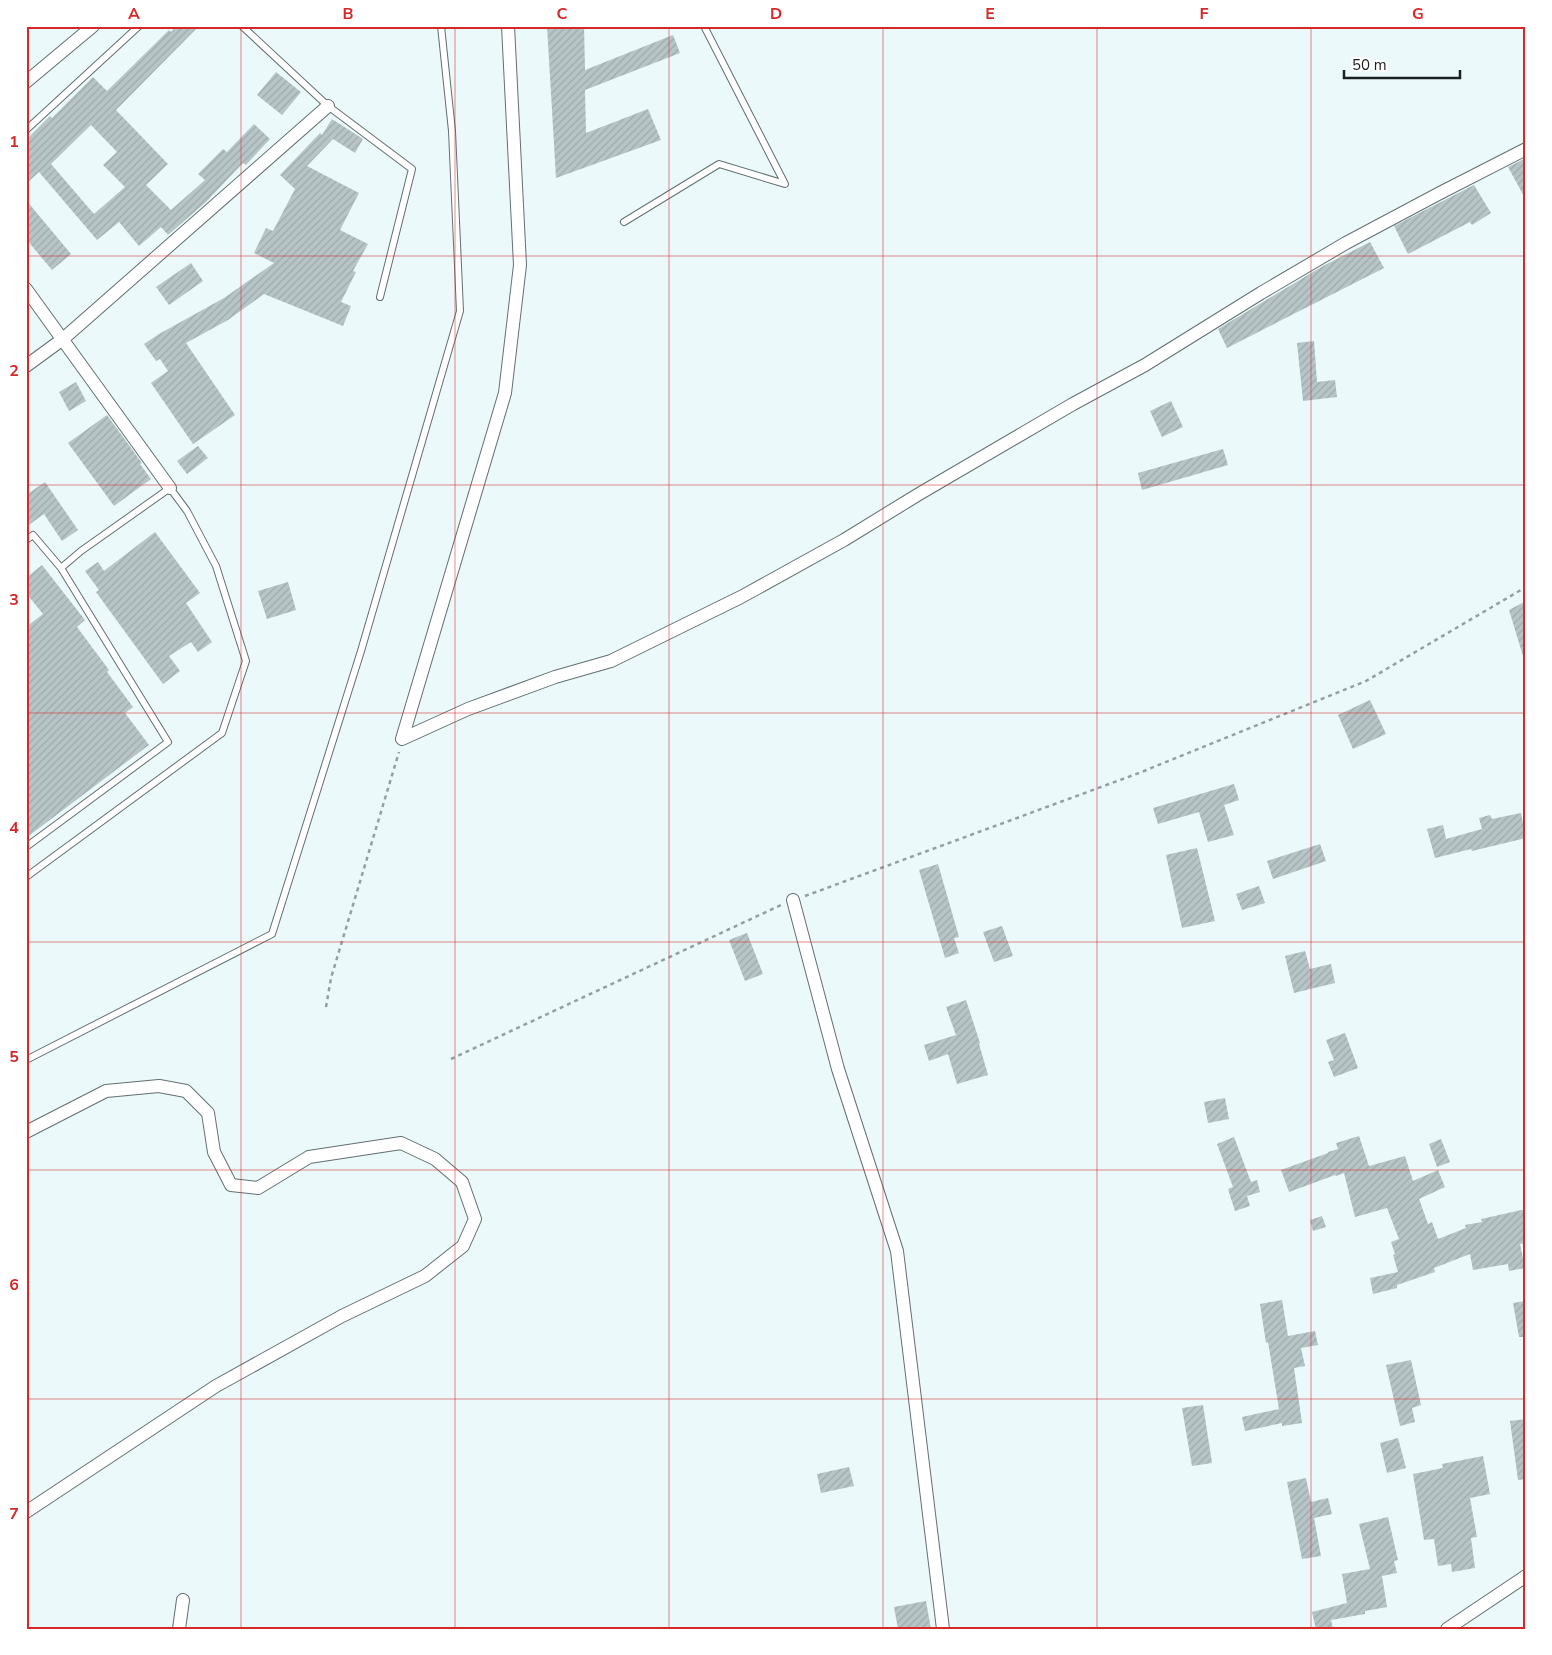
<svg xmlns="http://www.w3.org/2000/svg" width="1552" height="1655" font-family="'Nunito Sans',sans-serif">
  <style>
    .building { fill: url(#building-hatch); fill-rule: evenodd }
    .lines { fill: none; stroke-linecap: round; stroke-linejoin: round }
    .lane-casing { stroke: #636f70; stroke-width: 8 }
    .street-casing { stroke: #636f70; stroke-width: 14 }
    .path { stroke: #959fa0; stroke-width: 2.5; stroke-dasharray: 4 4; stroke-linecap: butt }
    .lane { stroke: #fff; stroke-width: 6 }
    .street { stroke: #fff; stroke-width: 12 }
    .grid { fill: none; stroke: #d62828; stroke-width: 1; stroke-opacity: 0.55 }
    .neatline { fill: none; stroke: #d62828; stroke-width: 2 }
    .grid-label { font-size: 16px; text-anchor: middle; font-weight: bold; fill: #d62828 }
  </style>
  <defs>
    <pattern id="building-hatch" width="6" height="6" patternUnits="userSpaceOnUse" patternTransform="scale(1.25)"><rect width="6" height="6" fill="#b8c5c6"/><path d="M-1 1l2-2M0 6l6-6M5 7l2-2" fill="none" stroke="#9ea9aa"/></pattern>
  </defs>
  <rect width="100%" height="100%" fill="#ebf9fa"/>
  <path class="building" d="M176,26h23l-83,84 52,54 -22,21 25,25 34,-30 -7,-6 25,-25 4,3 27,-28 16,15 -24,26 -3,-2 -37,39 -38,33 -7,-8 -22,19 -20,-24 -22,18 -58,-68 -13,12v-44l24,-24 2,2 41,-41 14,14 62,-61 2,2zM91,125l26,27 -14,13 22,22 -31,27 -43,-50z
    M547,26h37l1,44 88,-35 7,18 -95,37 1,43 62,-24 13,31 -105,38z
    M276,72l25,20 -19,23 -25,-20z
    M332,119l31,20 -8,14 -22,-14 -26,27 52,27 -19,37 28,14 -15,27 3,1 -15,30 10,4 -8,20 -79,-32 -36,26 -42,23 49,72 -42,29 -42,-61 17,-12 -8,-12 -4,2 -12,-17 15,-10 65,-36 50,-35 -20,-10 12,-25 7,3 22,-42 -15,-14 40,-42 2,2z
    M1526,158v42l-18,-33z
    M1474,185l17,28 -19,12 -2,-3 -62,32 -14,-28z
    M26,200l45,54 -19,16 -26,-31z
    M1370,242l14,26 -157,80 -9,-19 105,-63z
    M191,263l12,18 -34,24 -13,-18z
    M1314,341l3,41 18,-2 2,17 -34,4 -6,-58z
    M76,382l10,19 -17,10 -10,-19z
    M1171,401l12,26 -21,10 -12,-26z
    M107,415l35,48 -2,1 11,15 -37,27 -46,-63z
    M198,446l10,12 -21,16 -10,-13z
    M1223,449l5,16 -86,25 -4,-17z
    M45,482l33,48 -16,11 -18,-27 -18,13v-32z
    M155,532l45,61 -14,10 26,39 -14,10 -7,-10 -22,14 11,15 -17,13 -67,-92 3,-2 -14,-19 13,-9 6,9z
    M42,565l43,55 -8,7 32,43 -2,2 26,35 -8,6 24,32 -123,93v-211l17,-13 -17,-21v-15z
    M288,582l8,28 -29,9 -9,-28z
    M1526,601v54l-3,1 -14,-46z
    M1370,700l16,34 -33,15 -15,-34z
    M1234,784l5,16 -15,5 10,30 -26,7 -9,-30 -41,12 -5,-16z
    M1521,813l5,25 -54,13 -1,-2 -36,9 -8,-29 16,-4 3,14 36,-10 -3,-11 11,-3 2,4z
    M1320,844l6,17 -53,18 -6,-18z
    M1197,848l18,73 -33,7 -16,-73z
    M938,864l21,73 -5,1 5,15 -14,5 -26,-88z
    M1259,886l6,17 -23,7 -6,-16z
    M1002,926l11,30 -19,6 -11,-30z
    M747,933l16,41 -18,7 -16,-41z
    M1305,951l5,18 21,-5 4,19 -41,10 -9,-37z
    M966,1000l14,43 -1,1 9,31 -31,9 -9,-30 -19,7 -5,-16 32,-10 -10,-28z
    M1345,1033l13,35 -24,9 -6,-15 6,-2 -8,-20z
    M1225,1098l4,21 -21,4 -4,-21z
    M1359,1136l10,30 36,-10 8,25 25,-11 7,17 -26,12 9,25 4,-2 6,17 28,-11 -1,-3 17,-3 -1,-3 45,-10v34l-6,1 5,24 -16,3 -1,-7 -35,6 -3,-16 -36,14 1,4 -38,13v3l-24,6 -3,-16 28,-6 -5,-17 2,-1 -4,-12 8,-3 -12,-31 -32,9 -11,-44 -8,3 -1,-1 -46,17 -8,-22 47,-17v-1l10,-3 -2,-6z
    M1234,1137l17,45 6,-2 3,12 -13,4 3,10 -15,5 -7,-22 5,-2 -16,-43z
    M1441,1139l9,23 -13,5 -8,-23z
    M1322,1216l4,11 -13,4 -3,-11z
    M1282,1300l6,36 27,-5 3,14 -17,3 4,18 -11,2 8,55 -20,3v-3l-37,8 -3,-14 37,-8 -11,-67 -2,1 -6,-39z
    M1526,1301v36h-7l-6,-34z
    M1411,1360l10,45 -9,3 3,14 -15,4 -14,-61z
    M1203,1405l9,58 -20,3 -10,-58z
    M1526,1419v60l-8,1 -8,-59z
    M1398,1438l8,30 -19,5 -7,-30z
    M1483,1456l7,38 -20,4 7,39 -6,1 4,30 -23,4 -1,-8 -13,2 -4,-27 -10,1 -11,-66 30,-6 -1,-4z
    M849,1467l5,19 -33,7 -4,-19z
    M1306,1478l5,24 17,-4 4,16 -18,4 7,38 -19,3 -15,-77z
    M1388,1517l10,43 -4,1 3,12 -15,3 5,31 -22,4v3l-34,6 2,9h-17l-4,-17 35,-9 -5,-29 28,-5 -11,-45z
    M926,1601l5,28h-33l-4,-22z"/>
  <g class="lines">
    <defs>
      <path id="lane" d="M242,26l86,80 84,63 -32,128
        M26,130l113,-104
        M624,222l95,-58 66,20 -81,-158
        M26,540l7,-5 28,33 20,-17 89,-63 17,23 29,55 30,95 -24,72 -196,144
        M26,847l142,-105 -107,-174
        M26,1060l246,-126 89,-283 99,-340 -8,-180 -11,-105"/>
      <path id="street" d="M508,26l12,239 -15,128 -103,346 66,-30 87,-32 56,-16 130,-64 103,-57 75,-46 154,-90 72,-39 116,-72 85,-50 94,-50 86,-44
        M26,82l67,-56
        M26,289l144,199
        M26,366l37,-27 265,-233
        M793,900l45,169 59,182 46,378
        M26,1132l80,-41 53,-5 27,5 22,22 6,39 17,33 27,3 51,-31 92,-14 34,16 27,23 13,37 -12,27 -38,30 -83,40 -126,70 -190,126
        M179,1629l4,-29
        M1447,1629l79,-53"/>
    </defs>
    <use href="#lane" class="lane-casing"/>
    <use href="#street" class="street-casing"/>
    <path class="path" d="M805,896l334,-123 227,-92 160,-94
      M326,1007l5,-29 68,-226
      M451,1059l330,-154"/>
    <use href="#lane" class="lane"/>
    <use href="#street" class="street"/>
  </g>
  <path class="grid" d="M241,26v1603M455,26v1603M669,26v1603M883,26v1603M1097,26v1603M1311,26v1603M26,256h1500M26,485h1500M26,713h1500M26,942h1500M26,1170h1500M26,1399h1500"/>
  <rect width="1552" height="1655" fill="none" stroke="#ffffff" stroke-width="55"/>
  <path d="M1344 70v8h116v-8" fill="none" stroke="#1b2020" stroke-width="2.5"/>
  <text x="1352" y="70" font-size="15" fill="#1b2020" stroke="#ffffff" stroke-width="4" paint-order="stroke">50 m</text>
  <rect x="28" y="28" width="1496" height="1600" class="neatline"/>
  <g class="grid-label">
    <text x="134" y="19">A</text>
    <text x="348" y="19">B</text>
    <text x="562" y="19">C</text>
    <text x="776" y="19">D</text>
    <text x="990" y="19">E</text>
    <text x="1204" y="19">F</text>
    <text x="1418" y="19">G</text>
    <text x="14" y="147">1</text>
    <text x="14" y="376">2</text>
    <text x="14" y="605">3</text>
    <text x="14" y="833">4</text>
    <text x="14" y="1062">5</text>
    <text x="14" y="1290">6</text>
    <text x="14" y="1519">7</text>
  </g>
</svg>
